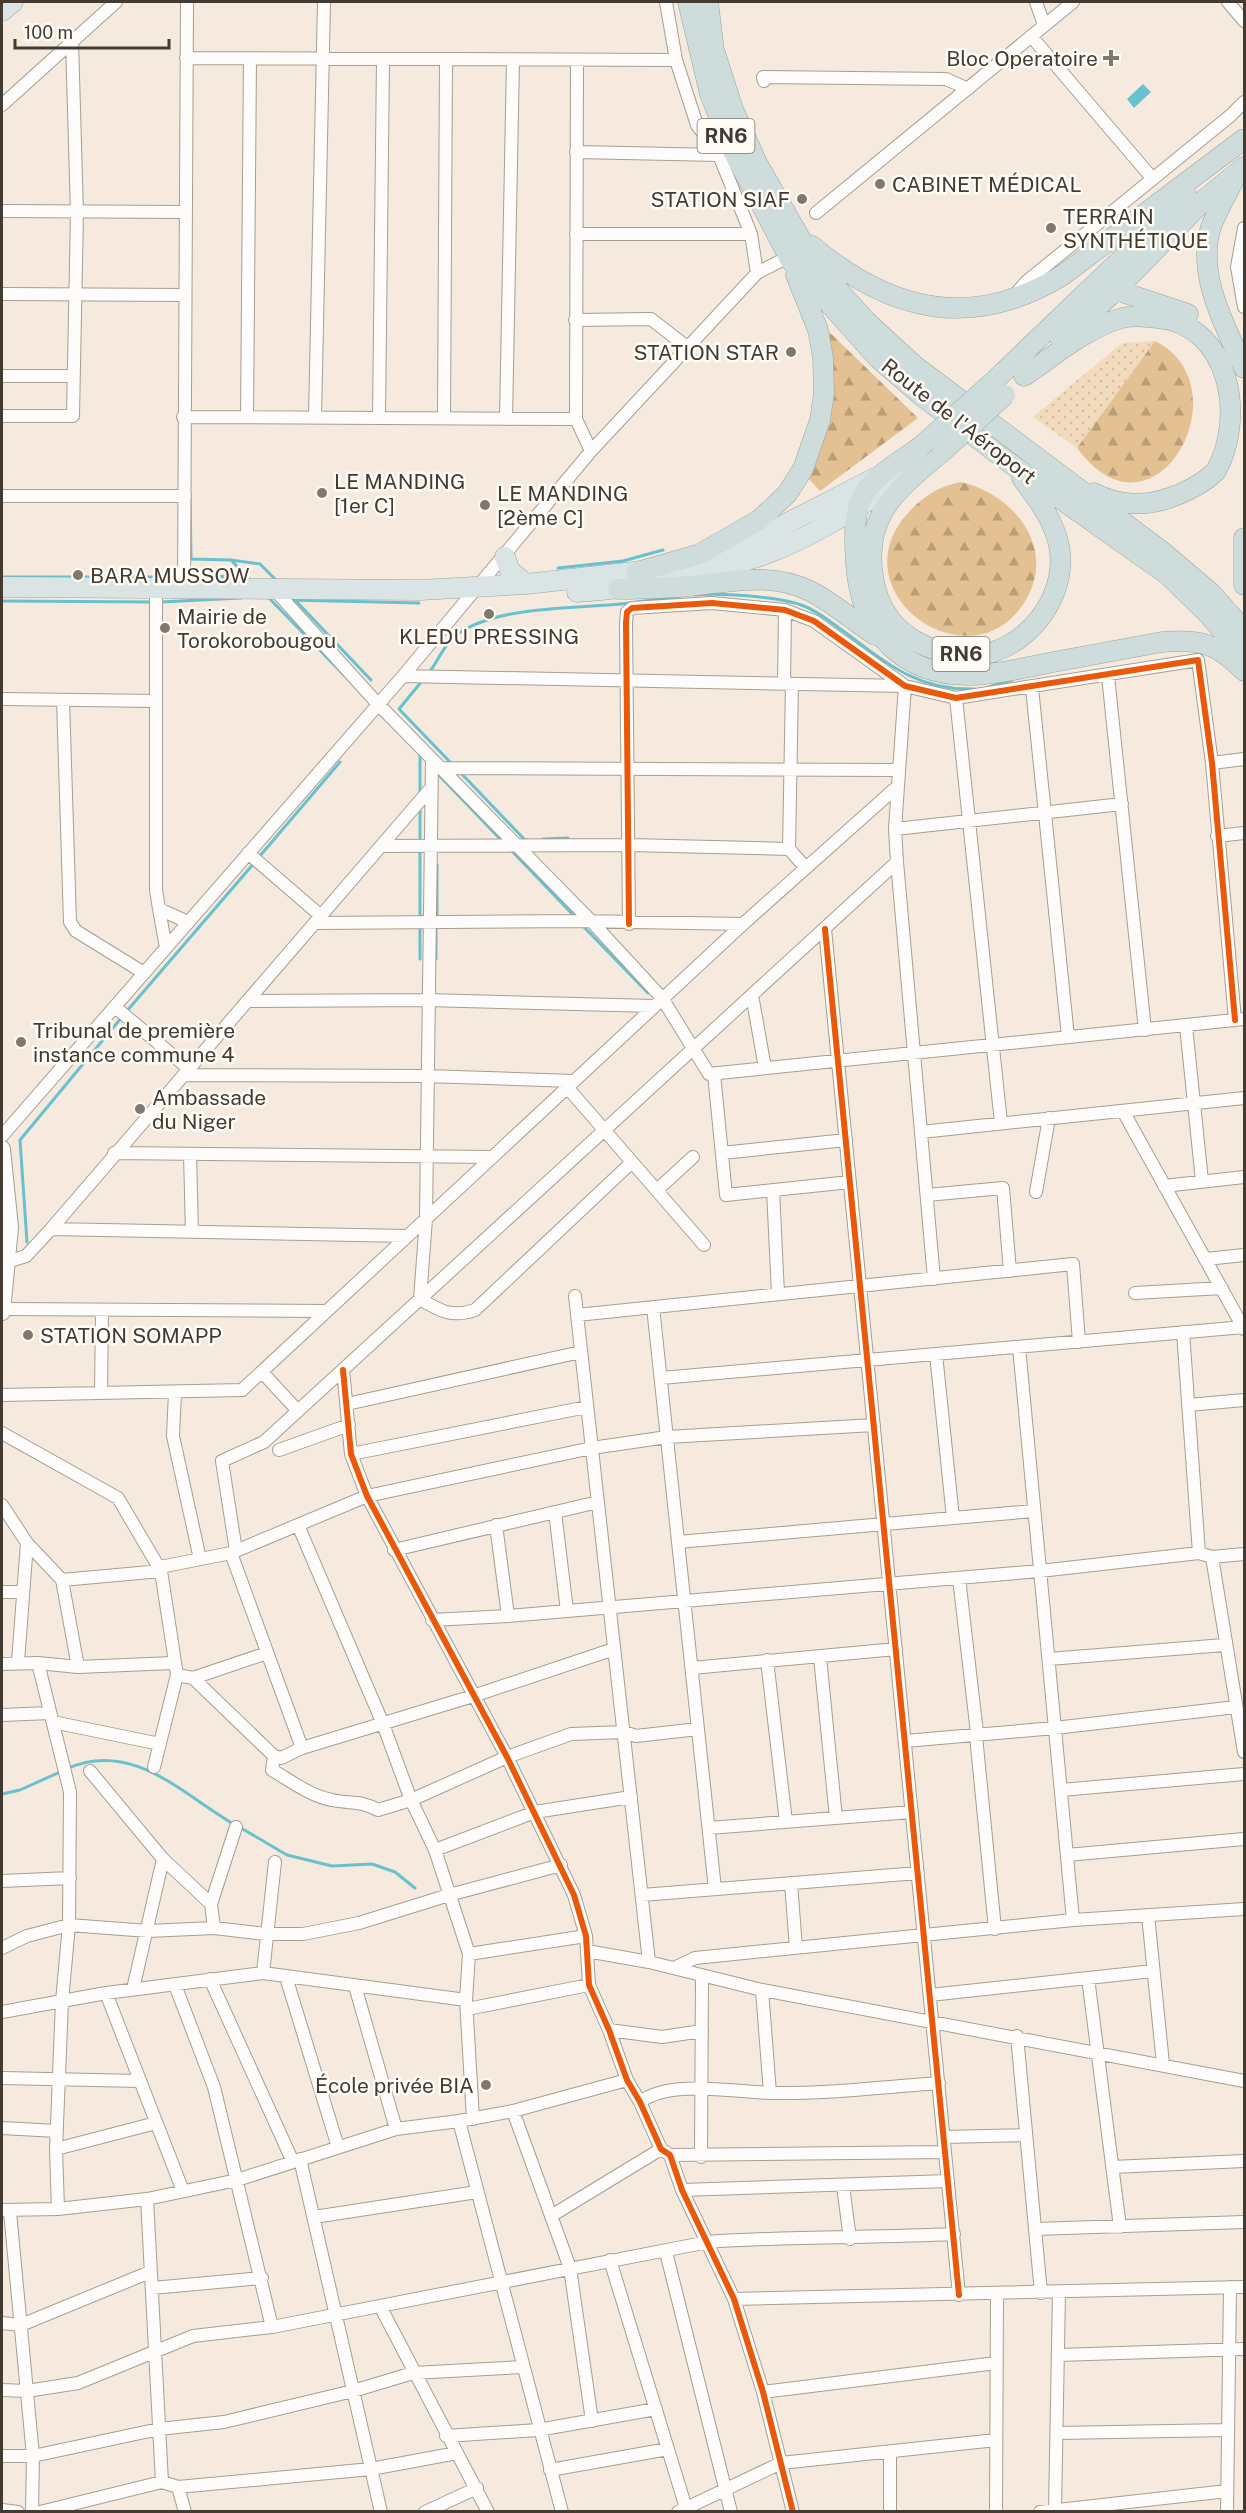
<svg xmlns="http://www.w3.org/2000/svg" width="1246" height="2513" font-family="'Public Sans',sans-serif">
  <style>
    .grass { fill: url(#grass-dots) }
    .forest { fill: url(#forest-firs) }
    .water { fill: #68c1ce }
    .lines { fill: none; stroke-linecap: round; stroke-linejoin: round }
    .stream { stroke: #68c1ce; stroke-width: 3 }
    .minor-casing { stroke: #a69e94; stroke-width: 14 }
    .secondary-casing { stroke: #a69e94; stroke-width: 18 }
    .primary-casing { stroke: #98a5a2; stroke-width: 21 }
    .trunk-casing { stroke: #98a5a2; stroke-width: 21 }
    .minor { stroke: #fefcfa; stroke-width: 12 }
    .secondary { stroke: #fefcfa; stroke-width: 16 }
    .primary { stroke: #dbe4e4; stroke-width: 20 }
    .trunk { stroke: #cfdcdc; stroke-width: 20 }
    .trunk-bridge-casing { stroke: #98a5a2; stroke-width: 21; stroke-linecap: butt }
    .trunk-bridge { stroke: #cfdcdc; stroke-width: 20 }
    .cycleway-casing { stroke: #fffbf6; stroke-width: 10 }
    .cycleway { stroke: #e8590c; stroke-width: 6 }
    .poi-dot { fill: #81786d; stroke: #fffbf6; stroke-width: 2 }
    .labels { text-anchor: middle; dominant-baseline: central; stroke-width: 5; stroke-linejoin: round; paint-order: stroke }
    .shield { fill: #fffbf6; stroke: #7b756c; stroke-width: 1.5 }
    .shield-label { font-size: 20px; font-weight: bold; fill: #433b31 }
    .poi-label { font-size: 21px; fill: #433b31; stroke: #fffbf6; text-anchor: start }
    .street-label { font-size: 21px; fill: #433b31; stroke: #fffbf6 }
  </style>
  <defs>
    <pattern id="grass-dots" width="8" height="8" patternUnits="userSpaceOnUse" patternTransform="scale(1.5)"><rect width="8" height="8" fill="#f2dbbc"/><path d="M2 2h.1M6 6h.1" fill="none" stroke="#d1bda2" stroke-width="1.8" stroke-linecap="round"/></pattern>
    <pattern id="forest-firs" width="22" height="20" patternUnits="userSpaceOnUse" patternTransform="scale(1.5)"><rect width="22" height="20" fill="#e3c192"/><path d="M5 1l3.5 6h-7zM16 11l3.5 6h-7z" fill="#ba9e78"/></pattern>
  </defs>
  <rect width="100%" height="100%" fill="#f5eadd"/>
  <path class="grass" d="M1155,341l-78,107 -44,-31 89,-74z"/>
  <path class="forest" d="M823,326l95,92 -98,73 -13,-14c29,-47 19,-99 16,-151z
    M1155,341c91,45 0,213 -78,107z
    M961,482c51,12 95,63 66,116 -52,92 -191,-3 -120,-84 15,-17 32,-28 54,-32z"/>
  <path class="water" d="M1143,84l8,8 -17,16 -7,-9z"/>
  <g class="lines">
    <path class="stream" d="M190,494l1,65 40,1 20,21
      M231,560l29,4 17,17
      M558,568l65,-7 40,-11
      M2,577h178
      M186,577l60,-1
      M694,595c26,-2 86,1 110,11 13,5 24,14 35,22 46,33 76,63 135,61
      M267,596l77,79
      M289,600l130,3
      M2,601l152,1
      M296,601l75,79
      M161,602l80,-4
      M637,602l44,-6
      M430,671c8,-10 14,-26 24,-34 40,-33 127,-28 177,-34
      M422,681l-23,28 53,55
      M989,687l23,-7
      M420,755v40
      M435,771l68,71
      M459,771l66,69h3
      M420,808v35
      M543,839l25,-1
      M510,849l66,69
      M420,850v68
      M259,857l81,-95
      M437,919v-54
      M582,925l66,68
      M420,959v-34
      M436,959v-34
      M126,1012l129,-150
      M27,1242l-7,-102 102,-123
      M66,1769c66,-30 116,25 169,56
      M2,1794l18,-4 40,-18
      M241,1828l46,27 45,11 40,-2 23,8 20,16"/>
    <defs>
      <path id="minor" d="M1036,2l8,23
        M1228,2l16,19
        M1031,36l121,142
        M186,58l490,2 -10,-58
        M676,60l21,65 22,30 32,79 6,39
        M577,61l-1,358 15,32
        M764,81l-1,-4 183,2 22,10
        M2,105l114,-103
        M576,152l143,3
        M2,211l183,1
        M816,213l257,-211
        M1244,228l-7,39 7,40
        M576,234h175
        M2,294l182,1
        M1015,295l11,-13 204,-166 14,-14
        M575,320l76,-1 36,28
        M2,376h71
        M2,416h71l4,-203 -5,-172
        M183,417l393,2
        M247,417l3,-358
        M315,417l9,-415
        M379,418l4,-358
        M444,418l2,-358
        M506,419l7,-359
        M2,496h183
        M156,586v304l3,19 29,13
        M184,588l3,-586
        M273,588l104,115 215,219 70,76 47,76 535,-55
        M403,676l502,10 -10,143 2,33 37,417
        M1108,676l37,354
        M784,684l1,-74
        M792,684l-3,165 16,18
        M1032,688l36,349
        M956,698l45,425
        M2,699l153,2
        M63,700l7,222 6,9 68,42
        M432,759l-6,460 -6,80c20,12 32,19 55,11l157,-148
        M1212,763l32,-4
        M441,768l458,2
        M895,829l227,-25
        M1217,836l27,-3
        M381,846l249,-1 159,4
        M248,853l73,63
        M159,909l7,39
        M316,923l263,-2 164,3
        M629,924l-3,-301 1,-11 5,-4 80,-5 73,7 29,11 91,65 51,12 242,-38 14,103 23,257
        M825,929l134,1366
        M752,995l13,73
        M247,1001l180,-1 227,6
        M115,1007l73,61
        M1186,1026l16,155
        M714,1074l12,121 124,-13
        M183,1075l243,1 147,5
        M567,1087l137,158
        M1123,1111l121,218
        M921,1132l323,-34
        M2,1136l401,-460 188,-225 166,-178 31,-16
        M114,1153l378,4
        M722,1153l124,-13
        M190,1154l2,78
        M1164,1186l80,-9
        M657,1190l36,-33
        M773,1190l5,104
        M1036,1192l13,-74
        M927,1195l76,-7 7,83
        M51,1229l356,7
        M1206,1259l38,-4
        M7,1262l19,-6 25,-27 380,-441
        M1135,1293l87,-5
        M575,1296l74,666
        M653,1307l62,582
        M2,1309l325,2
        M577,1315l496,-51 6,78
        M1183,1332l16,221
        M1019,1347l54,573
        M936,1354l17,164
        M343,1370l8,84 16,42 140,261 67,138 12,41 3,49 20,45 18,50 13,22 21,47 9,6 12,35 52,109 29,93 30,120
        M262,1372l36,39
        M661,1378l583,-51
        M175,1392l-2,44 27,123
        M101,1393l1,-83
        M2,1395l240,-5 501,-466 155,-138
        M347,1404l234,-52
        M1188,1405l56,-5
        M2,1433l116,65 43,73 16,104 16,3 81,78 7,2 21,-10 171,-52 141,-47
        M279,1450l70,-25
        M351,1454l236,-47
        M2,1505l25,38 35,37 16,87
        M555,1512l12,99
        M298,1525l85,199 28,76 24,50 34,104 -3,46 7,119
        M496,1525l12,91
        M678,1542l356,-31
        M394,1550l204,-48
        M236,1551l-14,-90 42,-19 633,-580
        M231,1553l71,195
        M1212,1557l32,195
        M160,1567l71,-14 136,-57 225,-48 75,-11 207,-12
        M959,1578l18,155
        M62,1580l99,-9
        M2,1592h21
        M432,1620l76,-4 532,-45 159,-18 13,4 32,-3
        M820,1657l16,161
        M1049,1659l175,-14
        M767,1660l19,162
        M18,1662l9,-119
        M38,1663l32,129 -1,133 -7,76 -6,148 2,60
        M2,1664l36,-1 40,4 95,-4
        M692,1668l204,-19
        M193,1678l74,-25
        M2,1715l48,-2
        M53,1722l107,22
        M976,1736l19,193
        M905,1741l150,-13 181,-21
        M274,1756l-2,14c19,11 38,26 60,30 19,4 27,0 46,10l33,-10 96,-43 64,-23 53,-2 12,4 62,-7
        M154,1767l23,-92
        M90,1771l73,88 48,45
        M1061,1790l183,-16
        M709,1828l203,-16
        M435,1850l100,-38 96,-15
        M1067,1855l177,-16
        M2,1881l68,-3
        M791,1883l5,65
        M642,1895l276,-22
        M1148,1915l15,149
        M214,1928l-3,-24 25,-77
        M2,1948l25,-12 42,-11 79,6 66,-3 52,6h37l56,-11 90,-28 112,-30
        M587,1951l62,11 113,28 482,91
        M469,1954l117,-18
        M674,1968l21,-10 378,-38 171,-11
        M263,1973l12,-111
        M286,1977l52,170
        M1088,1978l32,249
        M210,1979l83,183
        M175,1985l39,102 58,240
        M355,1986l41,143
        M133,1989l30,-130
        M762,1990l8,103
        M106,1993l77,198
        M930,1995l223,-24
        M467,2009l122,-24
        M2,2012l104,-19 157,-20 203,27
        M609,2030l53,7 40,-6
        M1017,2036l24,257
        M2,2078l138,3
        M640,2102c30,-23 94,-10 130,-9 56,1 113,-6 169,-10
        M513,2111l57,157 22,153
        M459,2121l103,391
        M2,2128l55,3
        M944,2137l82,-2
        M56,2149l100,-26
        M670,2155l275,-3
        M701,2157l1,-182
        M300,2159l81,353
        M1112,2167l132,-6
        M843,2186l7,53
        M682,2190l266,-9
        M147,2199l15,283
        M2,2210l56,-1 89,-10 90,-19 159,-51 63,-8 54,-10 114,-31
        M10,2212l23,244 -1,56
        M551,2216l110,-67
        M314,2217l163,-25
        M1035,2229l209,-7
        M666,2252l65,260
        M610,2260l76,248
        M152,2288l110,-10
        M734,2299l510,-12
        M380,2306l108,206
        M2,2323l19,2 129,-53
        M1058,2355l186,-6
        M2,2390l25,1 51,-8 115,-47 79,-9 436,-85c82,-6 163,-4 246,-8
        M763,2392l233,-29
        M1057,2433l171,-3
        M446,2436l92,-6 118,-21
        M2,2456h31l126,-27 65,-7 129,-31 60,-18 109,-6
        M550,2470l118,-21
        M178,2487l7,25
        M2,2510l16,2
        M1055,2510l4,-218
        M40,2512l122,-30 16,5 193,-18 86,-16
        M425,2512l52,-24
        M678,2512l103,-49 215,-23
        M890,2512v-60
        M996,2512l1,-218
        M1040,2512l187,-21
        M1227,2512l3,-225"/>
      <path id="secondary" d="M2,1149l8,78 -8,85"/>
      <path id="primary" d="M2,11l11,-9
        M505,557l5,14 16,13
        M695,562l40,-12 140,-72
        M2,587l418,3 106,-6 126,-14
        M577,592c64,-4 128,-17 189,-38 51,-19 98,-51 144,-80"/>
      <path id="trunk" d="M688,2l22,92 21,53 60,114 87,97 45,39 88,67 157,111 40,39 36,42
        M708,2l6,48 19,59 24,54 58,101 50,56 50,46 249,187 47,40 33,37
        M1235,177c-7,16 -18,33 -24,50 -15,47 14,99 33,141
        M812,246c79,66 160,85 251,29l181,-136
        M1104,290h12l72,24
        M1061,341l55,-51 89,-91 39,-32
        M1024,376c30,-20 62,-48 98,-58 12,-3 24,-1 36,0 72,7 88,99 58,153 -12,12 -31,22 -47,27 -25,9 -52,7 -75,-5
        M994,381l193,-185
        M920,447c-57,39 -69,44 -64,116 4,68 46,114 117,112 29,-1 58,-9 86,-14 34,-6 69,-13 103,-19 39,-3 54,1 82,29
        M943,451c-46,39 -82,64 -69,131 9,48 51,74 97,71 7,0 16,1 22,-1 48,-16 81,-72 62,-120 -7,-20 -21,-37 -33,-54
        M1244,538v47
        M637,572l63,-18 59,-34 28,-26 16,-25 17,-49 4,-27 -1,-35 -5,-28 -22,-55
        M618,589c20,0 40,-1 60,-2 44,-3 90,-17 132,4 24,12 43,30 65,44"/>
    </defs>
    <use href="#minor" class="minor-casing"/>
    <use href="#secondary" class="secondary-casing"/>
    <use href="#primary" class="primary-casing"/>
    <use href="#trunk" class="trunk-casing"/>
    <use href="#minor" class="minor"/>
    <use href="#secondary" class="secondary"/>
    <use href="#primary" class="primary"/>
    <use href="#trunk" class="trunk"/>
    <defs>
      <path id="trunk-bridge" d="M920,447l74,-66
        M943,451l62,-56"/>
    </defs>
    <use href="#trunk-bridge" class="trunk-bridge-casing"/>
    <use href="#trunk-bridge" class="trunk-bridge"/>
    <defs>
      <path id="cycleway" d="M629,924l-3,-301 1,-11 5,-4 80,-5 73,7 29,11 91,65 51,12 242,-38 14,103 23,257
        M825,929l134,1366
        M343,1370l8,84 16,42 140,261 67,138 12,41 3,49 20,45 18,50 13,22 21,47 9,6 12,35 52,109 29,93 30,120"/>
    </defs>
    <use href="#cycleway" class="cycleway-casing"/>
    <use href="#cycleway" class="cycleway"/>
  </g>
  <g class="poi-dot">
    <path d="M1108 49h6v6h6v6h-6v6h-6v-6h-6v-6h6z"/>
    <circle cx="880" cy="184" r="6"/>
    <circle cx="802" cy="199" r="6"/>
    <circle cx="1051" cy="228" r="6"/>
    <circle cx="791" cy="352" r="6"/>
    <circle cx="322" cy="493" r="6"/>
    <circle cx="485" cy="505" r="6"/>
    <circle cx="78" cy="575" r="6"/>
    <circle cx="489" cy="614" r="6"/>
    <circle cx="165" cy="628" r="6"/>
    <circle cx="21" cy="1042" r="6"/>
    <circle cx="140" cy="1109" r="6"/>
    <circle cx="28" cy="1335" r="6"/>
    <circle cx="486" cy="2085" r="6"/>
  </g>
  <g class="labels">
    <g class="shield">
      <rect x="697.5" y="119" width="57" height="34" rx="4.5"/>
      <rect x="932.5" y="637" width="57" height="34" rx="4.5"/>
    </g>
    <g class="shield-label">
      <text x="726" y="136">RN6</text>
      <text x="961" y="654">RN6</text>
    </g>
    <g class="poi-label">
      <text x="1098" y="58" text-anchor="end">Bloc Operatoire</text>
      <text x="892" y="184">CABINET MÉDICAL</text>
      <text x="790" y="199" text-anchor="end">STATION SIAF</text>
      <text x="1063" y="216">TERRAIN<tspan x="1063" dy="24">SYNTHÉTIQUE</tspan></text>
      <text x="779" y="352" text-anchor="end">STATION STAR</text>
      <text x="334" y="481">LE MANDING<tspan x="334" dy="24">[1er C]</tspan></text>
      <text x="497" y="493">LE MANDING<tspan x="497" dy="24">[2ème C]</tspan></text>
      <text x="90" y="575">BARA MUSSOW</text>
      <text x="177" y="616">Mairie de<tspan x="177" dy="24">Torokorobougou</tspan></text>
      <text x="489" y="636" text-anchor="middle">KLEDU PRESSING</text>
      <text x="33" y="1030">Tribunal de première<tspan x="33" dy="24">instance commune 4</tspan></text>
      <text x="152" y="1097">Ambassade<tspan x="152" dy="24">du Niger</tspan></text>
      <text x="40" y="1335">STATION SOMAPP</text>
      <text x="474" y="2085" text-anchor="end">École privée BIA</text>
    </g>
    <g class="street-label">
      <text transform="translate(959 421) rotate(38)">Route de l'Aéroport</text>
    </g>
  </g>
  <rect width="1246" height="2513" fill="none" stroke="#433b31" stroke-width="6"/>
  <path d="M15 39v9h154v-9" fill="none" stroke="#433b31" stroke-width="3"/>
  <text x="24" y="39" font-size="18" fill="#433b31" stroke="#fffbf6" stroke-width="4.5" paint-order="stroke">100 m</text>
</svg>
